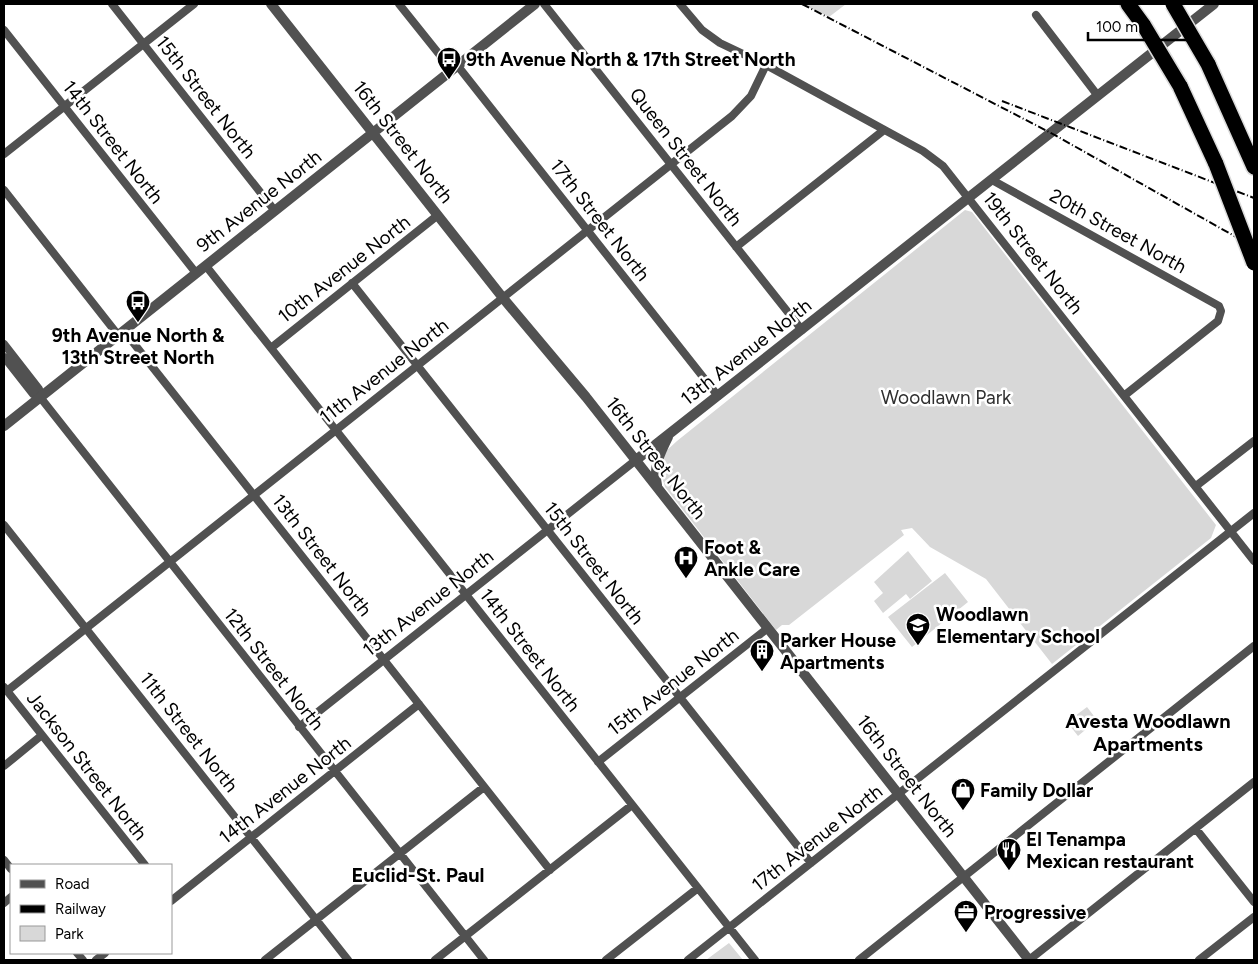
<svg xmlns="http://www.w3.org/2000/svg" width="1258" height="964" font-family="Figtree,sans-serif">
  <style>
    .green { fill: #d8d8d8 }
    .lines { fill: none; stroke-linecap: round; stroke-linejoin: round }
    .motorway-casing { stroke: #dbdbdb; stroke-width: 18 }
    .minor { stroke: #515151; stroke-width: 8 }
    .tertiary { stroke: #515151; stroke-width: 10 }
    .motorway { stroke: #000; stroke-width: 15 }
    .rail { stroke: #000; stroke-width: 2; stroke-dasharray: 8 2.5 1 2.5; stroke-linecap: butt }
    .motorway-bridge-casing { stroke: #dbdbdb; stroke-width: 18; stroke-linecap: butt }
    .motorway-bridge { stroke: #000; stroke-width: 15 }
    .labels { text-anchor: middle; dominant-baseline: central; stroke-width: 5; stroke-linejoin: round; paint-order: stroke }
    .poi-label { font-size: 19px; font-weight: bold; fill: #000; stroke: #fff; text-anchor: start }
    .street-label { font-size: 19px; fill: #000; stroke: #fff }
    .park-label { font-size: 19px; fill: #2f2f2f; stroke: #fff }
    .neighbourhood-label { font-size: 20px; font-weight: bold; fill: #000; stroke: #fff }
  </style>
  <rect width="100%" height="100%" fill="#fff"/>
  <path class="green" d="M802,4h44l-17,13z
    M965,210l7,2 244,313 -5,13 -159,126 -66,-85 -56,-32 -18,-19 -11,2 3,5 -115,90h-7l-6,5 -111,-143 -5,-17 5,-18 12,-11z
    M908,551l24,30 -22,18 -4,-5 -23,19 -9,-12 9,-8 -9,-11z
    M945,573l23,29 -56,45 -24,-30z
    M1087,707l10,13 -19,16 -11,-14z
    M729,943l14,17h-37z"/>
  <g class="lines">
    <defs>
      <path id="motorway" d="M1128,4l16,22
        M1208,64l46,103
        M1180,86l36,78"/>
    </defs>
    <use href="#motorway" class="motorway-casing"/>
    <path class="minor" d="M112,4l163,207
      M399,4l52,65
      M544,4l258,326
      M680,4l22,26 18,13 46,22 157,86 20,15 311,395
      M1036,15l62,81
      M4,30l192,243
      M457,65l261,331
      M4,154l190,-150
      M992,180l227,126 2,5 -3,10 -93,74
      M4,190l114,145
      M736,247l148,-117
      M206,266l549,694
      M352,283l459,580
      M124,331l426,539
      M4,344l35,45 1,8
      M271,348l167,-133
      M4,357l29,37 7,3 444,563
      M1196,486l58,-45
      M4,525l344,435
      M4,687l141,178
      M7,691l725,-575 19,-20 15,-31
      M299,727l337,-267
      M598,762l170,-134
      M4,766l38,-31
      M1196,829l58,73
      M4,860l7,9
      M171,901l248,-197
      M4,903l7,-6
      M77,953l6,7
      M96,960l9,-7
      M265,960l219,-173
      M435,960l197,-155
      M606,960l92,-72
      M688,960l566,-447
      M859,960l395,-314
      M1029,960l225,-178
      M1199,960l55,-43"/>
    <path class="tertiary" d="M271,4l232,294 83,99 443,563
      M4,426l531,-422
      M636,460l578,-456
      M657,485c-4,-18 3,-32 11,-48"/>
    <use href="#motorway" class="motorway"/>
    <path class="rail" d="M802,4l249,129 203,114
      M1002,101l252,97"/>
    <defs>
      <path id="motorway-bridge" d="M1173,4l35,60
        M1144,26l36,60
        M1216,164l38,99"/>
    </defs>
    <use href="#motorway-bridge" class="motorway-bridge-casing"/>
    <use href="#motorway-bridge" class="motorway-bridge"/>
  </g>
  <defs>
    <symbol id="bus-pin" viewBox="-11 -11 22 30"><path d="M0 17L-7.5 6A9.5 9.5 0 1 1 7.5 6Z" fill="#000" stroke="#fff"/><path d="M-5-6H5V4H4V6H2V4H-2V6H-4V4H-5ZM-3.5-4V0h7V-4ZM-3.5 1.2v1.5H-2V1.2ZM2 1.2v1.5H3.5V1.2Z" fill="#fff"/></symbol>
    <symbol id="hospital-pin" viewBox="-11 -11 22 30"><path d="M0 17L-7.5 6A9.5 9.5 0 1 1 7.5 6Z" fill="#000" stroke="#fff"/><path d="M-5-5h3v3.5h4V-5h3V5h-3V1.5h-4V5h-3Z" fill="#fff"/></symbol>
    <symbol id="school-pin" viewBox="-11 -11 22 30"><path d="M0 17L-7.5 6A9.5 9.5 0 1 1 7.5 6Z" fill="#000" stroke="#fff"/><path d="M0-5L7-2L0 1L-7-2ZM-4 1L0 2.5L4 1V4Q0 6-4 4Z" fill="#fff"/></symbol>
    <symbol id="building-pin" viewBox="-11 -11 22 30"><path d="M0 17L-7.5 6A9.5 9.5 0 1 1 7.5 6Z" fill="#000" stroke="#fff"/><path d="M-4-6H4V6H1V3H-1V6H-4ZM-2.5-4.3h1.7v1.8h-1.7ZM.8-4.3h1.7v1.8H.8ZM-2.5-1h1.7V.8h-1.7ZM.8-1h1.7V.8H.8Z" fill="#fff"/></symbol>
    <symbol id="shop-pin" viewBox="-11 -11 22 30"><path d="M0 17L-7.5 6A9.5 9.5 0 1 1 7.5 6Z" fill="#000" stroke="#fff"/><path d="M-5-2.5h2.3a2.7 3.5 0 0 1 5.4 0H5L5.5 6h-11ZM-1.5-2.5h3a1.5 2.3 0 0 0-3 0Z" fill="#fff"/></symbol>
    <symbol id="restaurant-pin" viewBox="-11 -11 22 30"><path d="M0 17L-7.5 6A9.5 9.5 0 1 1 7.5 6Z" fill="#000" stroke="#fff"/><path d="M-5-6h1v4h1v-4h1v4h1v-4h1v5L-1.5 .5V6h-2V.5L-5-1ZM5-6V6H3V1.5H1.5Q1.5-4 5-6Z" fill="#fff"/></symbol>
    <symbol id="office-pin" viewBox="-11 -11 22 30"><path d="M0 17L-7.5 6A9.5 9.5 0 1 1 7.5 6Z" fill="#000" stroke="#fff"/><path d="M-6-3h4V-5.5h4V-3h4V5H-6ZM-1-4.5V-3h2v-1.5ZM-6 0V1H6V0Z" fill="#fff"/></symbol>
  </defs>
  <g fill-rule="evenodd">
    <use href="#bus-pin" x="435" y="45" width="28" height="38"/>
    <use href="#bus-pin" x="124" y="288" width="28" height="38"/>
    <use href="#hospital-pin" x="672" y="544" width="28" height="38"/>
    <use href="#school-pin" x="904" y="611" width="28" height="38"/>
    <use href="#building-pin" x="748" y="637" width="28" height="38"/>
    <use href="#shop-pin" x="949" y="776" width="28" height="38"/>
    <use href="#restaurant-pin" x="995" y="836" width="28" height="38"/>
    <use href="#office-pin" x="952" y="898" width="28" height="38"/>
  </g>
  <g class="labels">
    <g class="poi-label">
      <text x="466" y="59">9th Avenue North &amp; 17th Street North</text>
      <text x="138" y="335" text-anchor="middle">9th Avenue North &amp;<tspan x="138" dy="22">13th Street North</tspan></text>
      <text x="704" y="547">Foot &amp;<tspan x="704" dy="22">Ankle Care</tspan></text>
      <text x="936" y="614">Woodlawn<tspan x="936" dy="22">Elementary School</tspan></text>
      <text x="780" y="640">Parker House<tspan x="780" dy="22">Apartments</tspan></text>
      <text x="980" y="790">Family Dollar</text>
      <text x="1026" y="839">El Tenampa<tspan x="1026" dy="22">Mexican restaurant</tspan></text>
      <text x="984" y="912">Progressive</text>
    </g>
    <g class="street-label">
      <text transform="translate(206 97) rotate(52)">15th Street North</text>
      <text transform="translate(113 142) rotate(52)">14th Street North</text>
      <text transform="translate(403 142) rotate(52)">16th Street North</text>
      <text transform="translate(686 157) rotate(52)">Queen Street North</text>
      <text transform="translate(259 201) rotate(-38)">9th Avenue North</text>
      <text transform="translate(600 220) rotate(52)">17th Street North</text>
      <text transform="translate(1118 231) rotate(29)">20th Street North</text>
      <text transform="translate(1033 253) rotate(52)">19th Street North</text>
      <text transform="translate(344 269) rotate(-38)">10th Avenue North</text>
      <text transform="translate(746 352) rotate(-38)">13th Avenue North</text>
      <text transform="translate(384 371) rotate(-38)">11th Avenue North</text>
      <text transform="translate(656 458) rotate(52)">16th Street North</text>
      <text transform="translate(322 555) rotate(52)">13th Street North</text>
      <text transform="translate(594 563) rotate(52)">15th Street North</text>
      <text transform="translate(428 603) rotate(-38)">13th Avenue North</text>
      <text transform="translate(530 650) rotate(52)">14th Street North</text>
      <text transform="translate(274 669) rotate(52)">12th Street North</text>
      <text transform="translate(673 682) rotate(-38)">15th Avenue North</text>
      <text transform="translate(189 732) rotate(52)">11th Street North</text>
      <text transform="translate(87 766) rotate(52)">Jackson Street North</text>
      <text transform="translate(907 776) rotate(52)">16th Street North</text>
      <text transform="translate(285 790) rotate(-38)">14th Avenue North</text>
      <text transform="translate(817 838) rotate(-38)">17th Avenue North</text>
    </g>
    <g class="park-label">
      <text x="946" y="397">Woodlawn Park</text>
    </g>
    <g class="neighbourhood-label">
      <text x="1148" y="721">Avesta Woodlawn<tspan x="1148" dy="23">Apartments</tspan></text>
      <text x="418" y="875">Euclid-St. Paul</text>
    </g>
  </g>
  <rect width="1258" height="964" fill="none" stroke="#000000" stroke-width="10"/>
  <rect x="10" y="864" width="162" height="90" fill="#ffffff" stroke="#999999"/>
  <rect x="20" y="880" width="25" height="8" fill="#515151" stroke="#999999"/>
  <text x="55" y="889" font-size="15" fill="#000000">Road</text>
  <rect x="20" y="905" width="25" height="8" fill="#000000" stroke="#999999"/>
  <text x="55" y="914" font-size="15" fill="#000000">Railway</text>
  <rect x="20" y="926" width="25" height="15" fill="#d8d8d8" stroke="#999999"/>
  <text x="55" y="939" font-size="15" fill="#000000">Park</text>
  <path d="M1088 32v8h105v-8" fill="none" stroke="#000000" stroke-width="2.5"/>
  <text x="1096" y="32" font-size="15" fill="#000000" stroke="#ffffff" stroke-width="4" paint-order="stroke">100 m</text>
</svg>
